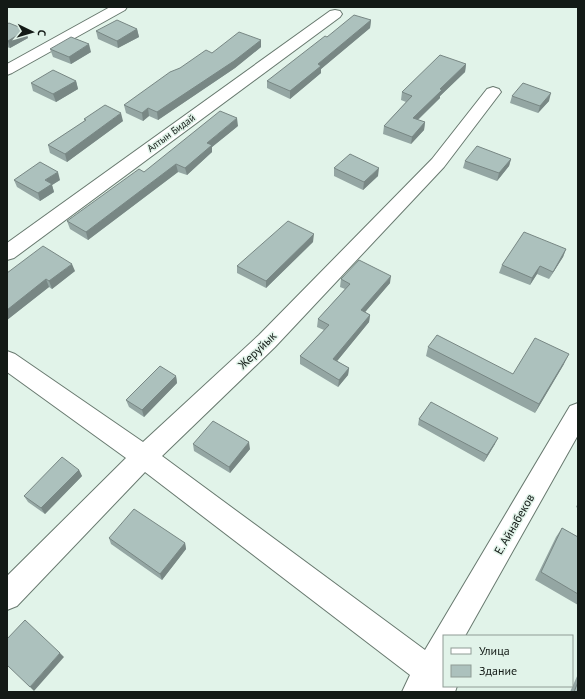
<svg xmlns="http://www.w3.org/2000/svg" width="585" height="699" font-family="'PT Sans',sans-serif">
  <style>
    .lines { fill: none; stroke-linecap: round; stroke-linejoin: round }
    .minor-casing { stroke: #68796f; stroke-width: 2 }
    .minor { fill: #fff; fill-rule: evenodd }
    .wall { fill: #94a6a3 }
    .shaded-wall { fill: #788784 }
    .building { fill: #acc1bd; stroke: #788784 }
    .labels { text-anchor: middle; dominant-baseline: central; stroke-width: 3; stroke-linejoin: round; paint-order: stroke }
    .far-street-label { font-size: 10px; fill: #131a16; stroke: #e1f3e9 }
    .street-label { font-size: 12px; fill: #131a16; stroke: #e1f3e9 }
  </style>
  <rect width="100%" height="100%" fill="#e1f3e9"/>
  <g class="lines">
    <defs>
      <path id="minor" d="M110,7h17l-2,3 -113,63 -5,2v-11z
        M335,10l5,1 2,3 -2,3 -326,241 -7,2v-17l323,-232z
        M493,87l6,2 2,3 -57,75 -169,180 -113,109 263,194 145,-244 8,-3v32l-113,201h-21v50h13l-2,6h-53l8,-17 -265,-203 -128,134 -10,4v-34l119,-118 -119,-86v-21l8,3 128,88 116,-107 173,-176 55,-70z"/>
    </defs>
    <use href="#minor" class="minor-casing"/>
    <use href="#minor" class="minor"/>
  </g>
  <path class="wall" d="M371,20l-1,8 -49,41v4l-31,26 -23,-11v-7l60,-44z
    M7,24l21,14 -18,10 -3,-1z
    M137,29l2,8 -21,11 -20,-9 -2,-8z
    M261,40v7l-26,21 -77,52 -9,-4 -6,5 -17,-8 -2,-8 56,-37 32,-15z
    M50,49l41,3 -20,12 -18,-7z
    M466,64l-1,8 -25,24v2l-22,22 7,2 -1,8 -13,14 -28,-10 1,-8 22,-24 -5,-2 1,-8z
    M76,81l2,8 -22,13 -23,-11 -2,-8z
    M512,96l37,5 -11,12 -28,-10z
    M84,119l39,2 -56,41 -17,-9 -2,-8 37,-24z
    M238,126l-26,21v5l-25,23 -9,-3 -90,68 -18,-11 -3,-8 77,-49z
    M511,159l-2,7 -12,15 -34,-13 2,-7z
    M334,168l44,8 -15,14 -29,-14z
    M14,180h46l-8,5 2,7 -14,9 -23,-14z
    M313,242l-47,46 -29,-15v-7z
    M566,249l-3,8 -14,22 -12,-5 -7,11 -31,-12 3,-8z
    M75,271l-23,18 -3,-2 -42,33v-47z
    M341,279l49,4 -25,29 5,3 -1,7 -32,39 12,7 -1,7 -10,12 -38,-23v-8l24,-26 -7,-3 1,-8 27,-30 -5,-2z
    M428,347l85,27 51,-10 -29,49 -109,-57z
    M176,376l1,7 -33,34 -15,-10 -3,-7z
    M419,419l76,25 -11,18 -66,-37z
    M193,444l57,5 -20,24 -36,-22z
    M79,470l3,6 -37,38 -17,-12 -4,-6z
    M578,503v5l-2,-1z
    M562,528l16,9v68l-43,-25 21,-43z
    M109,538l76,5 1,6 -24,31 -51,-36z
    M578,674v18h-8z"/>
  <path class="shaded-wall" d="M371,20l-1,8 -49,41v4l-31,26v-8l28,-27z
    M137,29l2,8 -21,11 -1,-7z
    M26,30l2,8 -18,10 -2,-7z
    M261,40v7l-26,21 -77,52 -1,-8z
    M89,44l2,8 -20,12 -2,-7z
    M466,64l-1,8 -25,24v2l-29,28 2,-8 27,-29z
    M76,81l2,8 -22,13 -3,-8z
    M551,93l-2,8 -11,12 2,-7z
    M148,108l1,8 -6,5 -1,-8z
    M121,113l2,8 -56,41 -2,-8z
    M237,118l1,8 -26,21v5l-25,23 -2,-7 22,-25z
    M425,122l-1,8 -13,14 1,-7z
    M511,159l-2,7 -12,15 2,-8z
    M176,164l2,8 -90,68 -2,-8z
    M379,168l-1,8 -15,14 1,-8z
    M58,172l2,8 -8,5 2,7 -14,9 -2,-8 7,-13z
    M314,234l-1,8 -47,46v-7z
    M566,249l-3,8 -14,22 4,-7z
    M72,264l3,7 -23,18 -3,-8z
    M540,266l-3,8 -7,11 2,-7z
    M391,276l-1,7 -30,35 1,-8z
    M46,279l3,8 -42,33v-10z
    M370,315l-1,7 -36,44v-7z
    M569,354l-5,10 -29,49 4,-9z
    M349,368l-1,7 -10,12 1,-7z
    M176,376l1,7 -33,34 -2,-7z
    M498,438l-3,6 -11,18 3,-7z
    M249,442l1,7 -20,24 -1,-6z
    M79,470l3,6 -37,38 -4,-6z
    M185,543l1,6 -24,31 -2,-6z
    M60,653l4,4 -30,34 -4,-4z"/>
  <path class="building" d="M354,15l17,5 -53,44 3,2 -31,25 -23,-10 58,-45 2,1z
    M117,20l20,9 -20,12 -21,-10z
    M9,23l17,7 -18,11 -1,-1v-16z
    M239,32l22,8 -27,21 -77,51 -9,-4 -6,5 -18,-8 46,-33 10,-4 26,-18 6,3z
    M71,37l18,7 -20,13 -19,-8z
    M440,55l26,9 -26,25 2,1 -29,28 12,4 -13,15 -28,-11 28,-30 -10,-4z
    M53,70l23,11 -23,13 -22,-11z
    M523,83l28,10 -11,13 -28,-10z
    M105,105l16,8 -56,41 -17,-9 38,-25 -2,-1z
    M220,111l17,7 -30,25 5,2 -27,23 -9,-4 -90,68 -19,-11 72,-52 5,3z
    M477,146l34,13 -12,14 -34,-12z
    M350,154l29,14 -15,14 -30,-14z
    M40,162l18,10 -13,8 7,4 -14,9 -24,-13z
    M288,221l26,13 -48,47 -29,-15z
    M524,232l42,17 -13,23 -13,-6 -8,12 -30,-13z
    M43,246l29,18 -23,17 -3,-2 -39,31v-37z
    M359,260l32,16 -30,34 9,5 -37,44 16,9 -10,12 -39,-24 29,-31 -11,-6 32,-35 -9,-5z
    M437,335l76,39 22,-36 34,16 -30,50 -111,-57z
    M160,366l16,10 -34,34 -16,-10z
    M431,402l67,36 -11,17 -68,-36z
    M213,421l36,21 -20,25 -36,-23z
    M62,457l17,13 -38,38 -17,-12z
    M134,509l51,34 -25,31 -51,-36z
    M562,528l16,9v57l-37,-22z
    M25,620l35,33 -30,34 -23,-22v-26z
    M578,682v10h-4z"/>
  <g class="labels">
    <g class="far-street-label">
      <text transform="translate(171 133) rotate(-36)">Алтын Бидай</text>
    </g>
    <g class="street-label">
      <text transform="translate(257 350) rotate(-44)">Жеруйык</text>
      <text transform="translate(514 524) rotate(-60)">Е. Айнабеков</text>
    </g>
  </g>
  <rect width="585" height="699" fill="none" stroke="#131a16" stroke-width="16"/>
  <rect x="443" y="635" width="130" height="52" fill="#e1f3e9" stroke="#8f9c95"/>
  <rect x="451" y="648" width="20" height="6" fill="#ffffff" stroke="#8f9c95"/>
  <text x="479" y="655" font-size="12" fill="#131a16">Улица</text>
  <rect x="451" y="665" width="20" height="12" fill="#acc1bd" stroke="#8f9c95"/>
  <text x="479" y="675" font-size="12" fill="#131a16">Здание</text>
  <g transform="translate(32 32) rotate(95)" stroke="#e1f3e9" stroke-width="3" paint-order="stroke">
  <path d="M0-3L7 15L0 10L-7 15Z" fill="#131a16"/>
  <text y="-6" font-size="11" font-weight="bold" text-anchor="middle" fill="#131a16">С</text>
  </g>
</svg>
